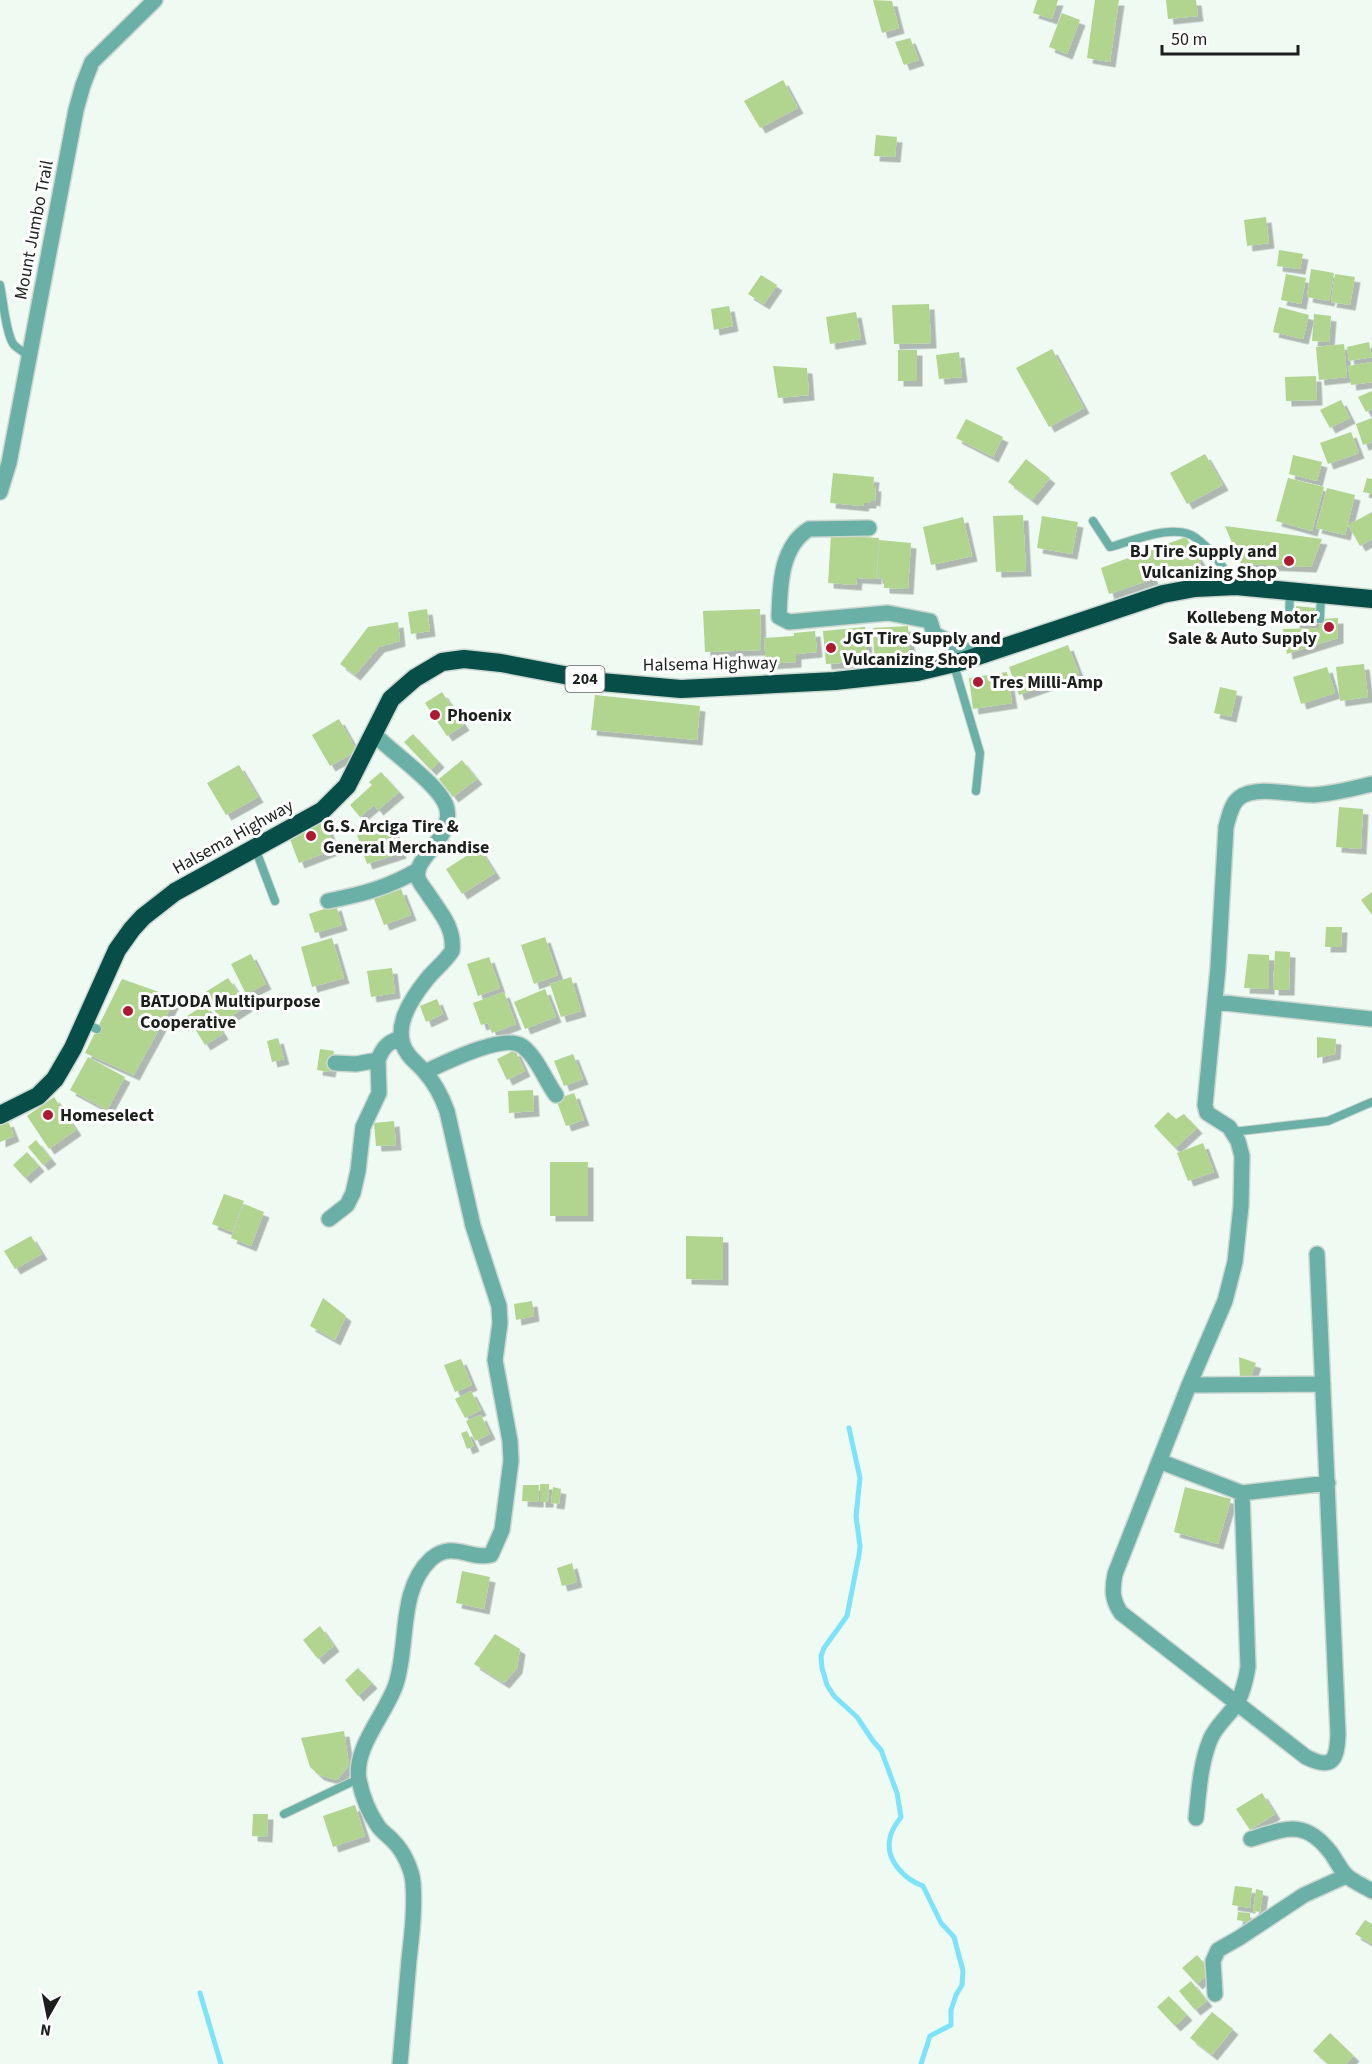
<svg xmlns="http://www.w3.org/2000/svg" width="1372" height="2064" font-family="'Source Sans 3',sans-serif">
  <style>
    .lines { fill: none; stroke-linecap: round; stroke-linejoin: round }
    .stream { stroke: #7de3f9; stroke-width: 5 }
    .building { fill: #b1d48f; filter: url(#shadow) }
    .lane-casing { stroke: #ccd7d0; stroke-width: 10 }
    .street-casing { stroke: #ccd7d0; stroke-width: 18 }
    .highway-casing { stroke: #ccd7d0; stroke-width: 21 }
    .lane { stroke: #6ab0a7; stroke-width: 8 }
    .street { stroke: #6ab0a7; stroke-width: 15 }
    .highway { stroke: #084e48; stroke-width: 18 }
    .poi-dot { fill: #ae1933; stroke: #fff; stroke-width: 2 }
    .labels { text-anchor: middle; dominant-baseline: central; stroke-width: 6; stroke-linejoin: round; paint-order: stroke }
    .shield { fill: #fff; stroke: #5f6361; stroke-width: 1.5 }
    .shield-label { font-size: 16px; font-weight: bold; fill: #1b201d }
    .street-label { font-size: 18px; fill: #1b201d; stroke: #fff }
    .poi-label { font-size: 18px; font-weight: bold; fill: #1b201d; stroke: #fff; text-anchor: start }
  </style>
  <defs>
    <filter id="shadow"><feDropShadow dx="5.5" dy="5.5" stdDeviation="0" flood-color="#0004"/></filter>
  </defs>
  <rect width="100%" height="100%" fill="#eefaf2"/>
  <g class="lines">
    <path class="stream" d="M849,1428l11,50 -4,38 4,30 -1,9 -12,61 -23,32 -3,8 1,12 5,17 7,11 23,21 16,24 8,9 16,43 4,24c-4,6 -10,13 -11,21 -5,22 14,41 33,48l18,37 13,14 9,34 -1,14 -6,10 -5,15v15l-21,11 -9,28
      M200,1993l21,71"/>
  </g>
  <path class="building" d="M873,0l19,1 7,27 -17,5z
    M1037,0h21l-6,19 -19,-6z
    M1095,0h24l-9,62 -23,-4z
    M1166,0h30l2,16 -30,3z
    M1062,13l18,7 -13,34 -18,-7z
    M910,38l9,22 -15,5 -9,-23z
    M783,80l15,28 -38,20 -16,-27z
    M876,135l21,2 -2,20 -21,-1z
    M1266,217l3,26 -22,3 -3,-26z
    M1279,250l24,4 -3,15 -23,-3z
    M1311,269l23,4 -5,28 -22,-4z
    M1286,274l20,4 -5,26 -20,-4z
    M1335,274l20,3 -5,28 -19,-3z
    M761,275l16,10 -13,19 -16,-10z
    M929,304l2,39 -37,1 -2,-39z
    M729,306l4,20 -19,4 -3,-21z
    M1279,307l30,8 -6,24 -30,-7z
    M856,312l5,27 -31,5 -4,-27z
    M1314,314l17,2 -2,26 -17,-1z
    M1369,342l3,15 -23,4 -2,-14z
    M1344,344l3,33 -28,3 -3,-33z
    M1052,349l32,59 -35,19 -33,-59z
    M898,350h19v31h-19z
    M959,352l3,25 -23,2 -3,-24z
    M1372,362v20l-21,3 -3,-19z
    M773,366l34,2 2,27 -31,3z
    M1316,376l1,24 -31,1 -1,-24z
    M1372,391v18l-6,3 -8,-15z
    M1341,400l9,18 -20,10 -10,-18z
    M1372,418v24l-9,3 -7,-21z
    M966,419l37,18 -10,20 -37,-19z
    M1351,432l8,21 -31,11 -8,-21z
    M1205,454l18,31 -36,19 -17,-31z
    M1293,455l29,7 -5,19 -28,-7z
    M1026,459l24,19 -18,22 -24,-18z
    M833,473l41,4 -1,9h3l-1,15 -4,-1v3h-7l-1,3 -33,-3z
    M1288,478l36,9 -12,44 -36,-10z
    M1367,478l5,1v15l-9,-2z
    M1327,488l28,7 -10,40 -29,-7z
    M1372,512v27l-12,7 -12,-21z
    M1023,515l3,56 -30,1 -3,-56z
    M1042,516l36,6 -6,32 -35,-6z
    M963,517l9,39 -41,9 -8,-38z
    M1225,526l97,13 -11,28 -70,-3z
    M831,535l48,3 -3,41 -19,-1 -1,7 -28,-2z
    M1186,537l15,25 -31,12 -9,-8 -12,4 4,9 -44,15 -8,-26z
    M879,540l32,3 -3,46 -24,-1v-9l-7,-1z
    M1296,606l20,2 -1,18 -21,-3z
    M427,609l3,22 -19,3 -3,-22z
    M760,609l1,41 -56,2 -2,-41z
    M1338,618v20l-51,16 -4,-25 36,-1 1,-9z
    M398,622l2,19 -21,6 -24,28 -15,-11 28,-37z
    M908,626l2,26 -36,2 -1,-26z
    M865,627l3,34 -42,3 -3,-33z
    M815,631l2,21 -21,2v8l-30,2 -2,-26 30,-2v-3z
    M1068,645l11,29 -60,21 -10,-28z
    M1364,664l4,33 -28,4 -4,-34z
    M1327,667l8,26 -34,11 -8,-27z
    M1007,672l5,31 -39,6 -4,-31z
    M1220,687l17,4 -6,26 -17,-4z
    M442,692l22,33 -17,11 -22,-33z
    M595,695l105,11 -3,34 -106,-10z
    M339,719l18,32 -27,15 -18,-31z
    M413,734l26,28 -8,8 -27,-28z
    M462,760l15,19 -24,18 -14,-18z
    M239,765l19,32 -32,18 -19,-32z
    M381,772l18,20 -21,18 -4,-5 -14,12 -10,-12 22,-20 -3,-3z
    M1339,807l24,2 -2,40 -25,-2z
    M389,818l12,35 -34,11 -12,-35z
    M325,821l10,28 -36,14 -11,-29z
    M479,848l16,25 -33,21 -16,-25z
    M401,889l10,26 -27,10 -10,-26z
    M1372,892v23l-11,-15z
    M336,905l6,20 -27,8 -6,-19z
    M1326,927h16l-1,20h-16z
    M545,937l13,38 -24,9 -13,-39z
    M332,938l12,40 -32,9 -11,-40z
    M1275,951l15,1 -1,38h-16z
    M251,954l15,30 -20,10 -15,-30z
    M1248,954l21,1v34l-25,-1z
    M489,957l11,31 -22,8 -11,-32z
    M392,968l3,25 -24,4 -4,-26z
    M571,977l10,34 -20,6 -11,-33z
    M228,978l19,28 -25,16 -18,-29z
    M122,979l54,19 -42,77 -49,-22z
    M545,989l11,28 -31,12 -11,-27z
    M504,992l12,32 -24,9 -4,-10 -7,2 -8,-22z
    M437,999l6,15 -17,8 -6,-16z
    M205,1005l18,29 -18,11 -18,-29z
    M1317,1037l19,2 -1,15 -18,4z
    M278,1038l6,21 -12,3 -5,-21z
    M320,1049l14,2 -4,21 -13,-2z
    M515,1050l10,21 -18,9 -10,-21z
    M573,1054l10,25 -19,7 -10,-25z
    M88,1057l37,20 -18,33 -37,-20z
    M533,1090l1,21 -25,2 -1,-22z
    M574,1093l10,27 -18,6 -10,-27z
    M54,1097l22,33 -27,19 -22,-33z
    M1168,1112l8,7 8,-5 13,14 -22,20 -21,-22z
    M8,1121l6,15 -14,6v-18z
    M394,1121l2,24 -20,1 -2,-23z
    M36,1140l15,19 -8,6 -15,-18z
    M1203,1143l11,29 -26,9 -11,-28z
    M27,1152l12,14 -14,12 -12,-13z
    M550,1162h38v54h-38z
    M224,1194l20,7 -12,31 -20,-8z
    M244,1204l20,8 -13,34 -20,-8z
    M31,1236l11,18 -27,15 -11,-18z
    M686,1236l37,1v43l-37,-1z
    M323,1298l23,18 -11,24 -25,-14z
    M532,1301l2,15 -18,4 -2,-16z
    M1239,1357l17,6 -6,15h-10z
    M461,1359l11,26 -17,7 -11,-27z
    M471,1391l10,19 -16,8 -10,-19z
    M481,1415l9,19 -15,7 -9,-20z
    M467,1431l7,15 -7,3 -6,-16z
    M540,1484h9l-1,18h-8z
    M523,1485h16l-1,17 -16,-1z
    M553,1487l8,2 -2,15 -8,-1z
    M1185,1487l46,12 -13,45 -44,-12z
    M572,1563l5,19 -15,4 -5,-18z
    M462,1571l28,6 -6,32 -28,-6z
    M320,1626l14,20 -16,13 -15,-19z
    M495,1634l25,15 -3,19 -13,15 -30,-19z
    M358,1668l14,15 -14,13 -13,-16z
    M344,1731l5,34 -12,15 -18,-5 -9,-8 -9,-29z
    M1262,1793l13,21 -25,16 -14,-21z
    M355,1805l10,31 -32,11 -10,-31z
    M253,1814h15l-1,23 -15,-1z
    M1235,1886l17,2 -2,20 -18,-3z
    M1256,1889l7,2 -3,21 -7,-1z
    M1238,1912l12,1v9l-13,-2z
    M1365,1920l7,4v20l-17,-10z
    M1197,1955l14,16 -14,13 -15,-16z
    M1191,1981l16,20 -12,9 -16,-19z
    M1169,1996l18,19 -12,11 -18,-19z
    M1212,2012l21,17 -21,26 -22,-17z
    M1330,2033l24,23 -8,8h-18l-15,-13z"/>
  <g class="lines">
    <defs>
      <path id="lane" d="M0,285c3,14 6,50 14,60 4,4 11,8 15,11
        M1093,521l17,26c23,-6 65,-25 86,-9 16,11 28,31 39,47
        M1290,593l-1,23h5
        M1315,618l5,1 1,-25
        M954,665l26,88 -4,38
        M255,848l20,53
        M84,1023l13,6
        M1232,1132l96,-11 44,-19
        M284,1814l74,-35"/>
      <path id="street" d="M0,492l9,-29 67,-353 7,-25 9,-23 63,-62
        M869,528l-60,1c-29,18 -29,58 -30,88l10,5 99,-9 42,8 4,13 44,22
        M374,734c17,18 69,53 73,75 6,31 -34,48 -29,69 2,6 7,11 10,16 12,18 27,34 24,57 -7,11 -17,18 -25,28 -16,20 -37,51 -19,75 4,6 11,11 16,17 10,11 18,26 23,40l26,115 26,80 1,17 -5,37 15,81 1,20 -9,69 -11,25c-22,5 -38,-15 -60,4 -33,31 -22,85 -35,125 -10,30 -43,64 -37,96 3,15 10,33 19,46 4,6 11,10 16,16 9,9 18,27 19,41 2,25 -1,51 -4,77 -3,35 -6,69 -9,104
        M328,901c35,-7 59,-13 90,-31
        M1215,1002l157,17
        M335,1063l21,1 22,-4c5,-13 10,-18 23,-22
        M425,1072c19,-9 79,-39 97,-26 15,11 23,34 34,49
        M329,1219l18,-14 6,-12 5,-22 5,-44 16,-34 -1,-33
        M1317,1254l21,480c-1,27 -6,36 -32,23l-185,-144c-9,-13 -9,-23 -6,-39l74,-189 36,-84 10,-39 6,-56 1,-50 -4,-15 -9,-14 -22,-14 -2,-8 13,-137 8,-141c3,-10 5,-23 13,-29 17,-13 54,-3 74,-3 20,-1 39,-6 59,-11
        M1189,1385l134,-1
        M1159,1461l83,32 86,-10
        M1196,1818c3,-26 4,-53 14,-78 6,-15 19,-24 27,-37 6,-11 9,-24 11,-36l-6,-174
        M1251,1839c36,-11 54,-20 80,14 5,7 10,18 16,23 7,6 17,10 25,15
        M1215,1994l-2,-33 5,-11 21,-12 65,-43 42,-19"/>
      <path id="highway" d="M0,1115l38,-19 17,-17 18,-31 44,-98 15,-21 11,-12 32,-25 147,-81 25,-25 44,-87 24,-21 27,-16 22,-3 37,4 100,19 80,7 154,-8 82,-9 46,-11 200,-67 32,-6 41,-2 136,13"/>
    </defs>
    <use href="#lane" class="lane-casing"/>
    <use href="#street" class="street-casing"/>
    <use href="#highway" class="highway-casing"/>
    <use href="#lane" class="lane"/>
    <use href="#street" class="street"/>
    <use href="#highway" class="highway"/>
  </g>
  <g class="poi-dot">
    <circle cx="1289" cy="561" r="6"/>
    <circle cx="1329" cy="627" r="6"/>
    <circle cx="831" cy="648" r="6"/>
    <circle cx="978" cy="682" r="6"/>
    <circle cx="435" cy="715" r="6"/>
    <circle cx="311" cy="836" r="6"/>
    <circle cx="128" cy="1011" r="6"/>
    <circle cx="48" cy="1115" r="6"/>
  </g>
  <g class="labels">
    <rect class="shield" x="565.5" y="666" width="39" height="26" rx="4.5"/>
    <g class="shield-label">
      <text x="585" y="679">204</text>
    </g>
    <g class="street-label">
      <text transform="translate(34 230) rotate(-79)">Mount Jumbo Trail</text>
      <text transform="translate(710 664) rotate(-1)">Halsema Highway</text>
      <text transform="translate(233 837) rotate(-29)">Halsema Highway</text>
    </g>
    <g class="poi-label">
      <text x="1277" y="551" text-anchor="end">BJ Tire Supply and<tspan x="1277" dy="21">Vulcanizing Shop</tspan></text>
      <text x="1317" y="617" text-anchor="end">Kollebeng Motor<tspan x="1317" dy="21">Sale &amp; Auto Supply</tspan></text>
      <text x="843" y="638">JGT Tire Supply and<tspan x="843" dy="21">Vulcanizing Shop</tspan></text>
      <text x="990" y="682">Tres Milli-Amp</text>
      <text x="447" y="715">Phoenix</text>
      <text x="323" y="826">G.S. Arciga Tire &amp;<tspan x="323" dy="21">General Merchandise</tspan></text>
      <text x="140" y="1001">BATJODA Multipurpose<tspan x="140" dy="21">Cooperative</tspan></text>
      <text x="60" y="1115">Homeselect</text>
    </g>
  </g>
  <g transform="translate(48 2016) rotate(189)" stroke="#ffffff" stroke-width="4.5" paint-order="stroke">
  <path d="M0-4.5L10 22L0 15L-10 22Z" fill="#1b201d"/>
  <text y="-9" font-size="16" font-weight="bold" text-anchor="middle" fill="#1b201d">N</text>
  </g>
  <path d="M1162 45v9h136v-9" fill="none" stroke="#1b201d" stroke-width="3"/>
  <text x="1171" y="45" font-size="18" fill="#1b201d" stroke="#ffffff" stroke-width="4.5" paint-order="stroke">50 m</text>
</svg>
